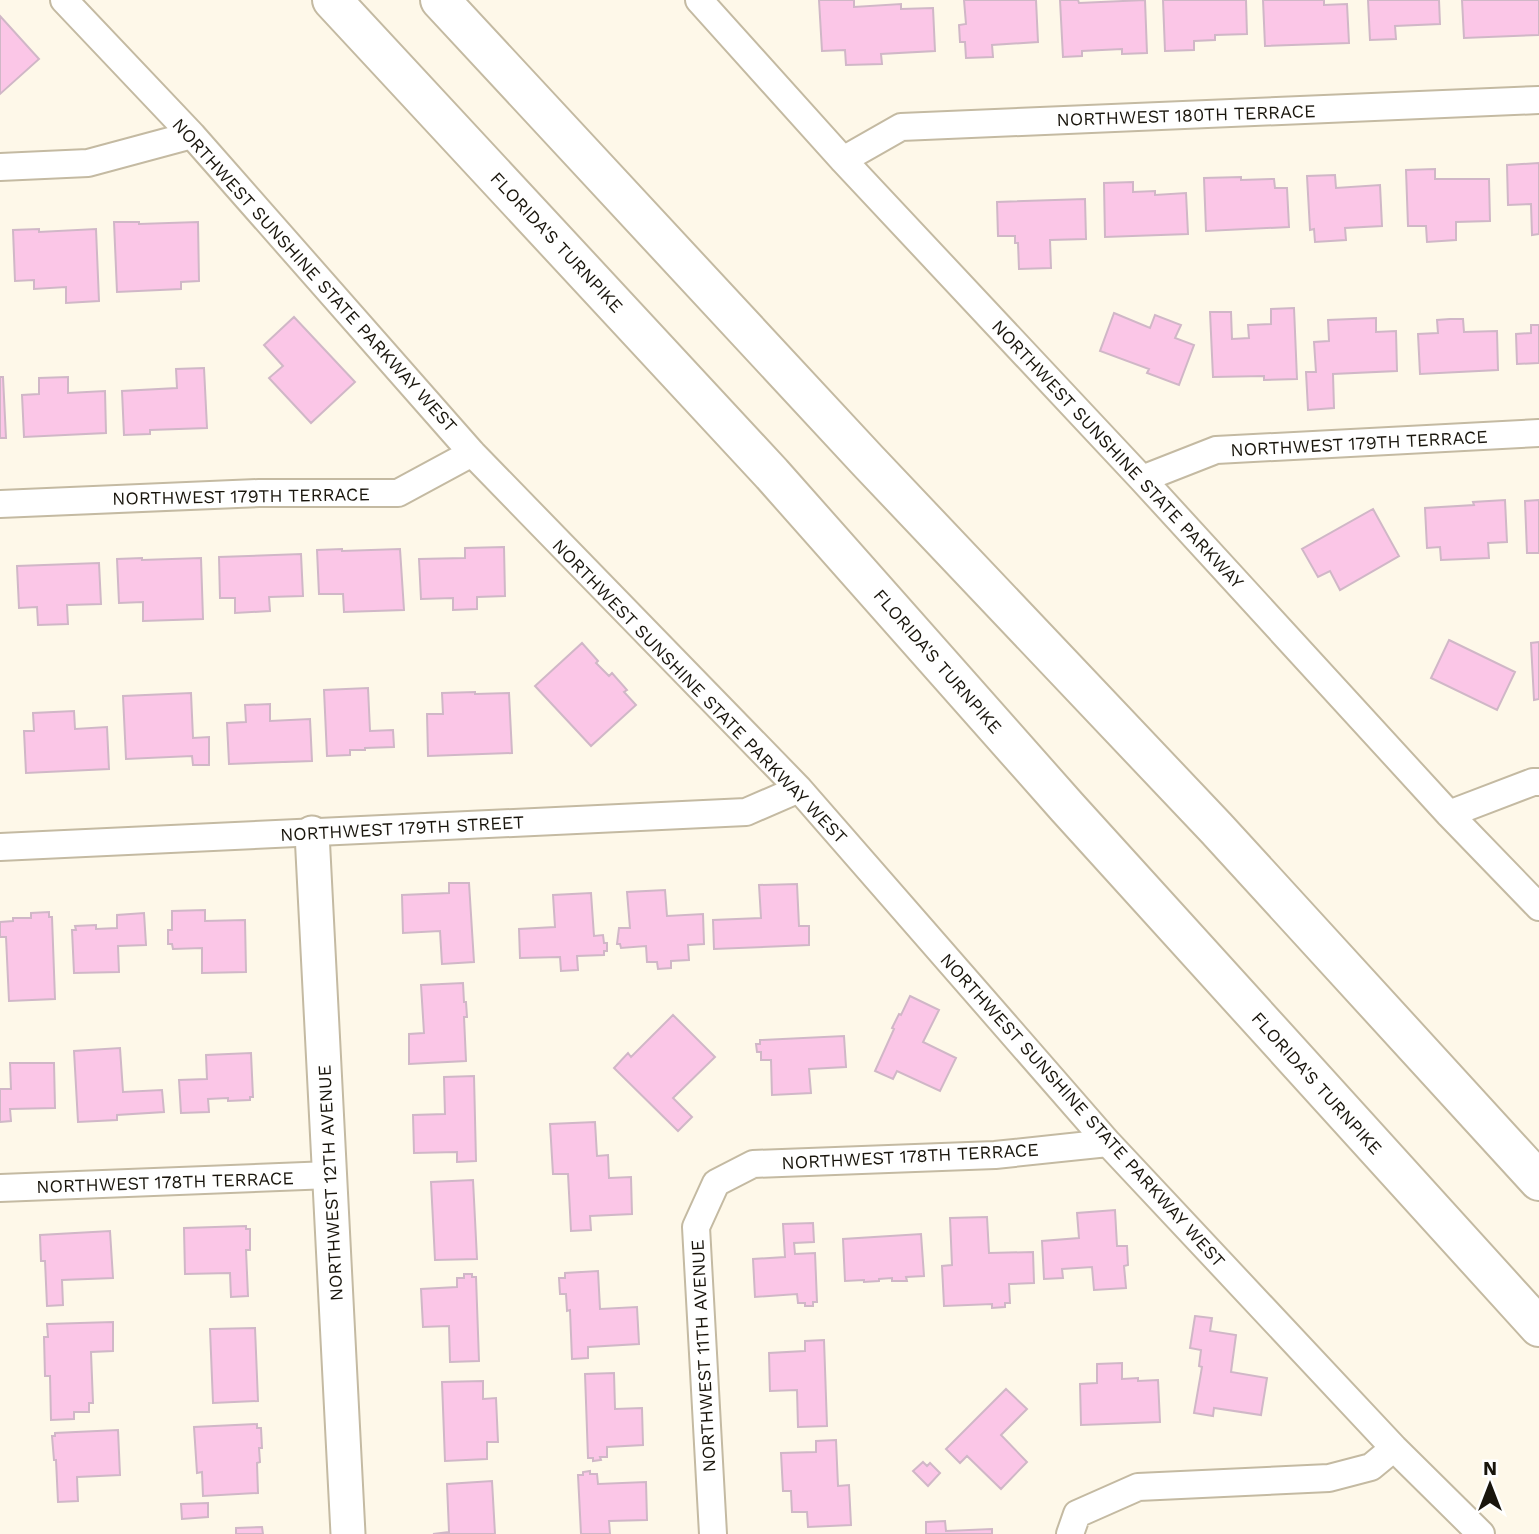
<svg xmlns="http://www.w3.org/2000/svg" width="1539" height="1534" font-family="'Work Sans',sans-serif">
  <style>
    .building { fill: #fbc6e7; stroke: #d0b7c7; stroke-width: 2 }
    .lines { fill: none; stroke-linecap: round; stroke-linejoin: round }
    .minor-casing { stroke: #c4baa2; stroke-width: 30 }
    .tertiary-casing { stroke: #c4baa2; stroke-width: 37 }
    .motorway-casing { stroke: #c4baa2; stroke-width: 42 }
    .minor { stroke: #fff; stroke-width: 26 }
    .tertiary { stroke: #fff; stroke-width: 33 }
    .motorway { stroke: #fff; stroke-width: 38 }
    .labels { text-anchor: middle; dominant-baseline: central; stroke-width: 5; stroke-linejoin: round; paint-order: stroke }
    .street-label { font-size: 18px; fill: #19150c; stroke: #fff }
  </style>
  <rect width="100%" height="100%" fill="#fef8e9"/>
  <path class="building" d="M819,0h35v7l47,-3v5l32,-1 2,43 -54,3 1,10 -36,1 -1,-15 -23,1z
    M964,0h72l2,42 -46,3 1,12 -27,1 -1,-16h-5l-1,-17 7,-1z
    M1060,0h18l1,3 66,-3 2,53 -25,1v-5l-40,2v5l-19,1z
    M1163,0h83l1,34 -32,1v5l-21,1v9l-29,1z
    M1263,0h61v5l23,-1 2,39 -84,3z
    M1368,0h71l1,24 -45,2 1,13 -26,1z
    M1462,0h77v35l-75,3z
    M0,16l39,43 -39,35z
    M1539,163v71l-7,1 -1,-31 -23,1 -1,-40z
    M1435,169v10h54l1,42 -34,1v18l-29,2 -1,-16h-18l-2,-56z
    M1335,175l1,13 44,-3 2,41 -37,2 1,12 -31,2 -1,-13 -4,1 -3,-54z
    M1241,177v3l33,-1 1,9h12l2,39 -83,4 -2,-53z
    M1133,182v10l22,-1v4l31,-2 2,41 -83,3 -1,-54z
    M1085,199l1,40 -36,1 1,28 -32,1 -1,-26h-3v-7h-17l-1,-34z
    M114,222h25v2l59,-2 1,59 -18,1v7l-64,3z
    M39,229v3l57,-3 3,72 -33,2v-16l-32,2v-9l-19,1 -2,-51z
    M1294,308l3,71 -33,1v-4l-51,1 -3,-65h21l1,27 17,-1 -1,-13 23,-1v-15z
    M1114,313l36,15 5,-13 26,10 -6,13 19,7 -15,40 -32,-12 2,-4 -49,-18z
    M294,317l61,65 -44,41 -42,-45 14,-12 -19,-21z
    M1376,318v14l20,-1 1,40 -64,3 1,34 -26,2 -2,-38h10l-2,-30 15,-1 -1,-21z
    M1450,319h13l1,13 33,-1 1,39 -78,4 -2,-40 20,-1 -1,-13z
    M1531,325h8v38l-22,1 -1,-30 15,-1z
    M204,368l3,60 -57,2v4l-26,1 -2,-44 55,-3 -1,-19z
    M0,377h3l3,61h-6z
    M68,377v16l37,-2 1,42 -82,4 -2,-42 17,-1v-16z
    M1505,500l2,42 -19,1 1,15 -48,2 -1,-13 -13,1 -2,-40 49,-3 -1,-3z
    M1539,500v53h-12l-2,-52z
    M1373,509l26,47 -59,34 -10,-19 -12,6 -16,-28z
    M504,547l1,49 -28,1v12l-24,1v-12l-32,1 -2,-40 46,-1v-10z
    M342,549v2l58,-2 4,61 -60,2 -1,-18h-24l-2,-44z
    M301,554l2,42 -34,1 1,14 -35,2v-15h-15l-1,-41z
    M142,558v2l59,-2 2,61 -60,2v-19l-24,1 -2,-44z
    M99,563l2,41 -34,1 1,19 -30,1 -1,-18 -18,1 -2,-42z
    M1449,640l66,32 -18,38 -66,-32z
    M1539,642v57l-5,1 -3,-57z
    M582,643l16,18 -2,2 13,13 3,-3 15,17 -3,2 12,13 -45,41 -56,-60z
    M368,688l2,43 23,-1 1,17 -29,1v2h-15v5l-23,1 -3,-66z
    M475,692v2l34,-1 3,60 -84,3 -1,-42h16l-1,-21z
    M191,693l2,45 16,-1v28h-16l-1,-9 -66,3 -3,-63z
    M270,704v17l40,-2 2,42 -83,3 -2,-41 19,-1 -1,-17z
    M74,711l1,18 32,-2 2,42 -83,4 -2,-42h10l-1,-18z
    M449,883h20l5,79 -32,2 -2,-33 -37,2 -1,-38 47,-2z
    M797,884l2,42h10v19l-95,4 -1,-29 48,-2 -2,-33z
    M665,890l2,26 36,-2 1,30 -16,1 1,15 -18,1v7l-13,1 -1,-7h-10l-1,-16 -25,2 -1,-4h-3l2,-16h11l-3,-36z
    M591,893l3,43 9,-1 1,8h3v8h-3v4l-27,1 1,14 -17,1 -1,-14 -40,1 -1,-29 36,-2 -2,-32z
    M205,910v11l40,-1 1,52 -44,1v-25l-29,1 -1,-5h-4v-14h4v-19z
    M49,912v5h3l3,82 -46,2 -3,-64h-6v-15l13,-1v-3h18v-5z
    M144,913l2,32 -28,1 1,26 -45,1 -2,-43h4l-1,-4 21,-1v4l21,-1v-13z
    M463,983l1,19h2l1,15h-3l2,44 -57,3v-30l15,-1 -3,-48z
    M910,996l29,14 -16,32 33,16 -16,33 -43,-20 -4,8 -18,-8 19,-42 -2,-1 7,-14 2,1z
    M673,1015l42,42 -42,41 19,19 -14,14 -64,-63 14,-15 3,4z
    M844,1036l2,31 -37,2 2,24 -39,2 -1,-35h-10v-8h-4l-1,-8h4v-4z
    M120,1048l3,44 39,-2 2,22 -47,3v5l-39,2 -4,-71z
    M251,1053l2,44h-3v3l-22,1v-3l-20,1 1,13 -28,1 -2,-33 28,-1 -1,-24z
    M10,1063h44l1,45 -45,1 1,12 -11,1v-33h11z
    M474,1076l2,85 -19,1v-10l-43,1 -1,-38 32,-1 -1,-37z
    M595,1122l2,34 11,-1 1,23 22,-1 1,37 -42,2 1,14 -20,1 -3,-57h-15l-3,-50z
    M473,1180l4,79 -42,1 -4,-78z
    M1115,1210l2,36h10l1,19 -4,1 2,22 -32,2 -2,-23 -30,2 1,9 -19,1 -2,-38 37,-3 -2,-25z
    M987,1217l2,36 44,-1 1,31 -25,1 1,19h-5v4l-13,1v-4l-48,2 -2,-40 10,-1 -2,-47z
    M813,1223l1,19 -20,1 1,11 20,-1 2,49h-4v4h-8v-3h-7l-1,-9 -42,3 -2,-38 32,-2 -2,-33z
    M246,1226v3h4v21h-4l2,46 -17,1 -1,-24 -45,1 -1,-46z
    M110,1231l3,47 -51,2 1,25 -16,1 -2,-45h-4l-1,-26z
    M921,1234l3,42 -18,1 1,4h-15v-3l-13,1v2l-15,1v-2l-19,1 -2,-42z
    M598,1271l2,38 37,-2 2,37 -51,3v11l-16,1 -2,-49 -3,1 -1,-17h-6l-1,-16h6v-5z
    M464,1274h8v3h4l3,84 -29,1 -1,-36 -26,1 -2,-38 36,-2v-9h7z
    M1195,1316l17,2 -2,13 26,4 -5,37 36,6 -6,37 -47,-7 -1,8 -19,-3 8,-46 -3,-1 2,-16 -11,-2z
    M113,1322v29l-22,1 2,51h-4v9h-15v7l-23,1 -1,-44h-5l-1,-39h4l-1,-13z
    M255,1328l3,73 -45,2 -3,-74z
    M824,1340l3,86 -29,1 -1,-37 -27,1 -1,-38 36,-2v-10z
    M1122,1363v16l16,-1v3l20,-1 2,42 -79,3 -1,-41 17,-1v-19z
    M614,1373l1,36 27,-1 1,37 -36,2v10h-7l1,3 -8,1v-3h-5l-3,-84z
    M483,1381v18l13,-1 2,44h-11v17l-42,2 -3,-79z
    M1006,1389l21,20 -26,26 26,27 -26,27 -34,-33 -7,7 -14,-14z
    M257,1424v4h4l1,20h-3l1,14 -3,1 1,30 -55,3 -1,-24 -5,1 -3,-46z
    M118,1430l2,45 -43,2 1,24 -20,1 -2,-42h-2l-2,-24h3v-3z
    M836,1440l2,46 11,-1 2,40 -43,2 -1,-15h-15l-1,-21h-8l-2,-38 35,-1v-11z
    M923,1462l4,4 3,-3 10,10 -12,13 -15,-15z
    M590,1471v3h7l1,10 48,-2 1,38 -38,1 1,13h-29l-3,-59h5v-3z
    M492,1481l3,53h-62l16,-2 -2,-48z
    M208,1503v14l-26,2 -1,-15z
    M945,1521l1,10 46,-2v5h-66v-12z
    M262,1527l1,7h-27v-6z"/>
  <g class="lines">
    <defs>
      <path id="minor" d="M64,0l128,135 280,318 327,336 309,354 286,305 87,86
        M699,0l144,160 299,319 307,335 90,93
        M843,160l58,-33 638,-27
        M0,167l88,-4 104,-28
        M1142,479l74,-29 323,-17
        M0,504l259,-11h139l74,-40
        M1449,814l84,-32h6
        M0,847l746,-35 53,-23
        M0,1188l330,-13
        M713,1534l-17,-307 20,-44 37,-19 242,-9 113,-12
        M1070,1534l7,-20 61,-27 191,-9 42,-11 23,-19"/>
      <path id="tertiary" d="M312,833l36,701"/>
      <path id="motorway" d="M332,0l440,474 295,333 472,520
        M440,0l428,461 348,367 323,353"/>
    </defs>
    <use href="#minor" class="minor-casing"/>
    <use href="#tertiary" class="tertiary-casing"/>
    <use href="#motorway" class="motorway-casing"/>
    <use href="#minor" class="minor"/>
    <use href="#tertiary" class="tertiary"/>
    <use href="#motorway" class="motorway"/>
  </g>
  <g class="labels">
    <g class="street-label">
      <text transform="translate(1186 115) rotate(-2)">NORTHWEST 180TH TERRACE</text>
      <text transform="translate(557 242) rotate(47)">FLORIDA'S TURNPIKE</text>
      <text transform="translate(315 275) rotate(48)">NORTHWEST SUNSHINE STATE PARKWAY WEST</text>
      <text transform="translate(1359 443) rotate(-3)">NORTHWEST 179TH TERRACE</text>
      <text transform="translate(1118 454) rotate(47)">NORTHWEST SUNSHINE STATE PARKWAY</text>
      <text transform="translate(241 496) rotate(-1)">NORTHWEST 179TH TERRACE</text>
      <text transform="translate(938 661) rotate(49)">FLORIDA'S TURNPIKE</text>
      <text transform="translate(700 691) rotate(46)">NORTHWEST SUNSHINE STATE PARKWAY WEST</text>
      <text transform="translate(402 828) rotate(-3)">NORTHWEST 179TH STREET</text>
      <text transform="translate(1317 1083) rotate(48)">FLORIDA'S TURNPIKE</text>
      <text transform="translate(1083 1110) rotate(48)">NORTHWEST SUNSHINE STATE PARKWAY WEST</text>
      <text transform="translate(910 1156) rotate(-3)">NORTHWEST 178TH TERRACE</text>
      <text transform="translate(165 1182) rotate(-2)">NORTHWEST 178TH TERRACE</text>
      <text transform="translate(330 1183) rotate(-93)">NORTHWEST 12TH AVENUE</text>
      <text transform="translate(703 1356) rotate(-93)">NORTHWEST 11TH AVENUE</text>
    </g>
  </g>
  <g transform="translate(1490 1485)" stroke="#ffffff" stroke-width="5" paint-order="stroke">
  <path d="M0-5L12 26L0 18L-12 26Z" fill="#19150c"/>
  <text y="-10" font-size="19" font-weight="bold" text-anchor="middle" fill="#19150c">N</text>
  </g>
</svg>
